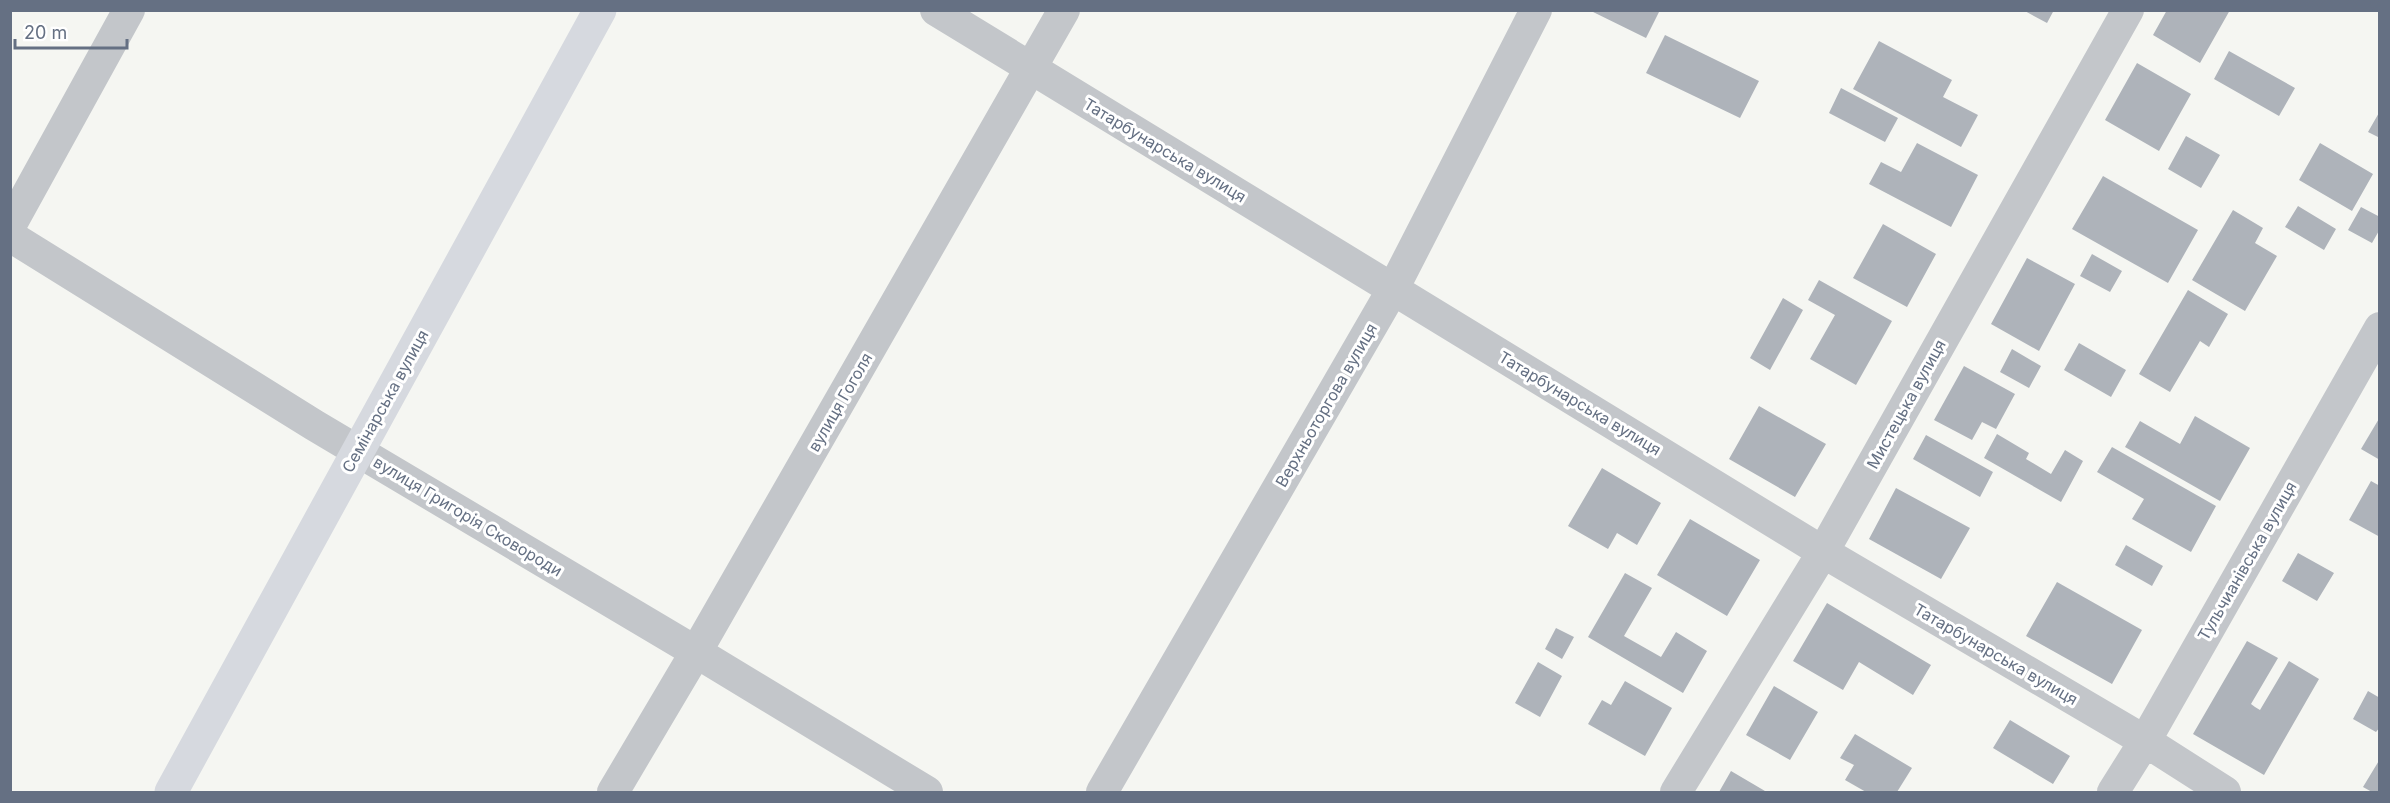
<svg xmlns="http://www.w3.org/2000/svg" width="2390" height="803" font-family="Inter,sans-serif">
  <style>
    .building { fill: #aeb3ba }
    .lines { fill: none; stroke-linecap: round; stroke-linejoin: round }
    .street { stroke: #c3c6ca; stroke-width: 32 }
    .secondary { stroke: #d6d9df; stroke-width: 33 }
    .labels { text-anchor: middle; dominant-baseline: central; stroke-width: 6; stroke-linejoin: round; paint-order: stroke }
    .street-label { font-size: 16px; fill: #657083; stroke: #fff }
  </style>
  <rect width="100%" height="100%" fill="#f5f6f2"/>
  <path class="building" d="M1589,10h71l-14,28z
    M2023,10h31l-7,13z
    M2167,10h63l-30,53 -47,-28z
    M1665,35l94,46 -19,37 -94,-45z
    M1879,41l73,39 -9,17 35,18 -17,32 -108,-58z
    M2229,51l66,37 -16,28 -65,-37z
    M2137,63l54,31 -32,57 -54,-31z
    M1841,88l57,30 -13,24 -56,-29z
    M2380,111v27l-12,-6z
    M2186,136l34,19 -19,33 -33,-19z
    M1917,143l61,32 -27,52 -82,-43 12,-22 20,10z
    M2320,143l53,31 -21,37 -53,-31z
    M2103,176l95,54 -30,53 -96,-54z
    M2298,206l38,23 -12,21 -39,-23z
    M2361,207l19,10v12l-8,14 -24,-13z
    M2233,210l30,18 -8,15 22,13 -32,55 -53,-31z
    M1883,224l53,30 -29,53 -54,-29z
    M2092,254l30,17 -12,21 -30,-16z
    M2027,258l48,26 -36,67 -48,-27z
    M1819,280l73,41 -36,64 -46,-26 25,-44 -27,-15z
    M2188,290l40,24 -19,33 -9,-6 -30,51 -31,-18z
    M1783,298l20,12 -33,60 -20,-12z
    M2079,343l47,27 -15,27 -47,-27z
    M2012,349l29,17 -12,22 -29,-16z
    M1964,366l51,28 -19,35 -14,-7 -10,18 -38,-20z
    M1759,406l67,38 -31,53 -66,-38z
    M2195,416l55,32 -30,53 -95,-54 15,-26 40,23z
    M2380,417v43l-19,-11z
    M1997,434l32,19 -3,6 25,15 14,-24 18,11 -22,41 -77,-44z
    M1926,435l67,37 -13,25 -67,-38z
    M2112,447l104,59 -25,46 -59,-33 12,-20 -47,-27z
    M1602,468l59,35 -24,42 -20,-12 -9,16 -40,-23z
    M2371,481l9,5v51l-31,-17z
    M1896,488l74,40 -29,51 -72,-40z
    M1690,519l70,41 -33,56 -70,-41z
    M2126,545l37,21 -11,20 -37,-21z
    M2298,553l36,20 -17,28 -35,-20z
    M1625,573l27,15 -28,48 37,21 15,-25 31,19 -24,42 -95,-56z
    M2057,582l85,48 -30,54 -86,-48z
    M1827,603l104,62 -18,30 -54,-33 -16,28 -50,-29z
    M1556,628l18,9 -12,22 -17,-10z
    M2247,641l31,17 -27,46 4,3 5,3 29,-49 30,18 -55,96 -71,-41z
    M1538,662l24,14 -22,41 -25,-14z
    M1625,681l47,27 -27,48 -57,-32 14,-24 9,5z
    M1774,686l44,26 -28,48 -44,-25z
    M2368,691l12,7v29l-4,5 -23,-13z
    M2010,720l60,36 -17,28 -60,-36z
    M1855,734l57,34 -15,24h-31l-21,-12 9,-15 -14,-7z
    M2380,759v33h-8l-9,-5z
    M1731,771l34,20 -1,1h-45z"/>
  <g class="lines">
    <path class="street" d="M936,10l887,542 322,189 80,51
      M10,226l119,-216
      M10,236l304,189 382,227 231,140
      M613,792l83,-140 368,-642
      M1102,792l291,-503 143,-279
      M1676,792l147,-240 305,-542
      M2113,792l32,-51 235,-413"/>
    <path class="secondary" d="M171,792l429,-782"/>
  </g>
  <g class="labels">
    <g class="street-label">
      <text transform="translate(1165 150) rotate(31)">Татарбунарська вулиця</text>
      <text transform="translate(385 401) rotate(-61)">Семінарська вулиця</text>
      <text transform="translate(840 402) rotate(-60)">вулиця Гоголя</text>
      <text transform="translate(1580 403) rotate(31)">Татарбунарська вулиця</text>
      <text transform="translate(1906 404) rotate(-61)">Мистецька вулиця</text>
      <text transform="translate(1326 405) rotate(-60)">Верхньоторгова вулиця</text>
      <text transform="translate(468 516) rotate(31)">вулиця Григорія Сковороди</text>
      <text transform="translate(2247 561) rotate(-60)">Тульчианівська вулиця</text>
      <text transform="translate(1996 654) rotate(30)">Татарбунарська вулиця</text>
    </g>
  </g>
  <rect width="2390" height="803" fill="none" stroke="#657083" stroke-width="24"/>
  <path d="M15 39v9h112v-9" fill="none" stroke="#657083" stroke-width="3"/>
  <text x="24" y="39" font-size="18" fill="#657083" stroke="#ffffff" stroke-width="4.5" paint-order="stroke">20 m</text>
</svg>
